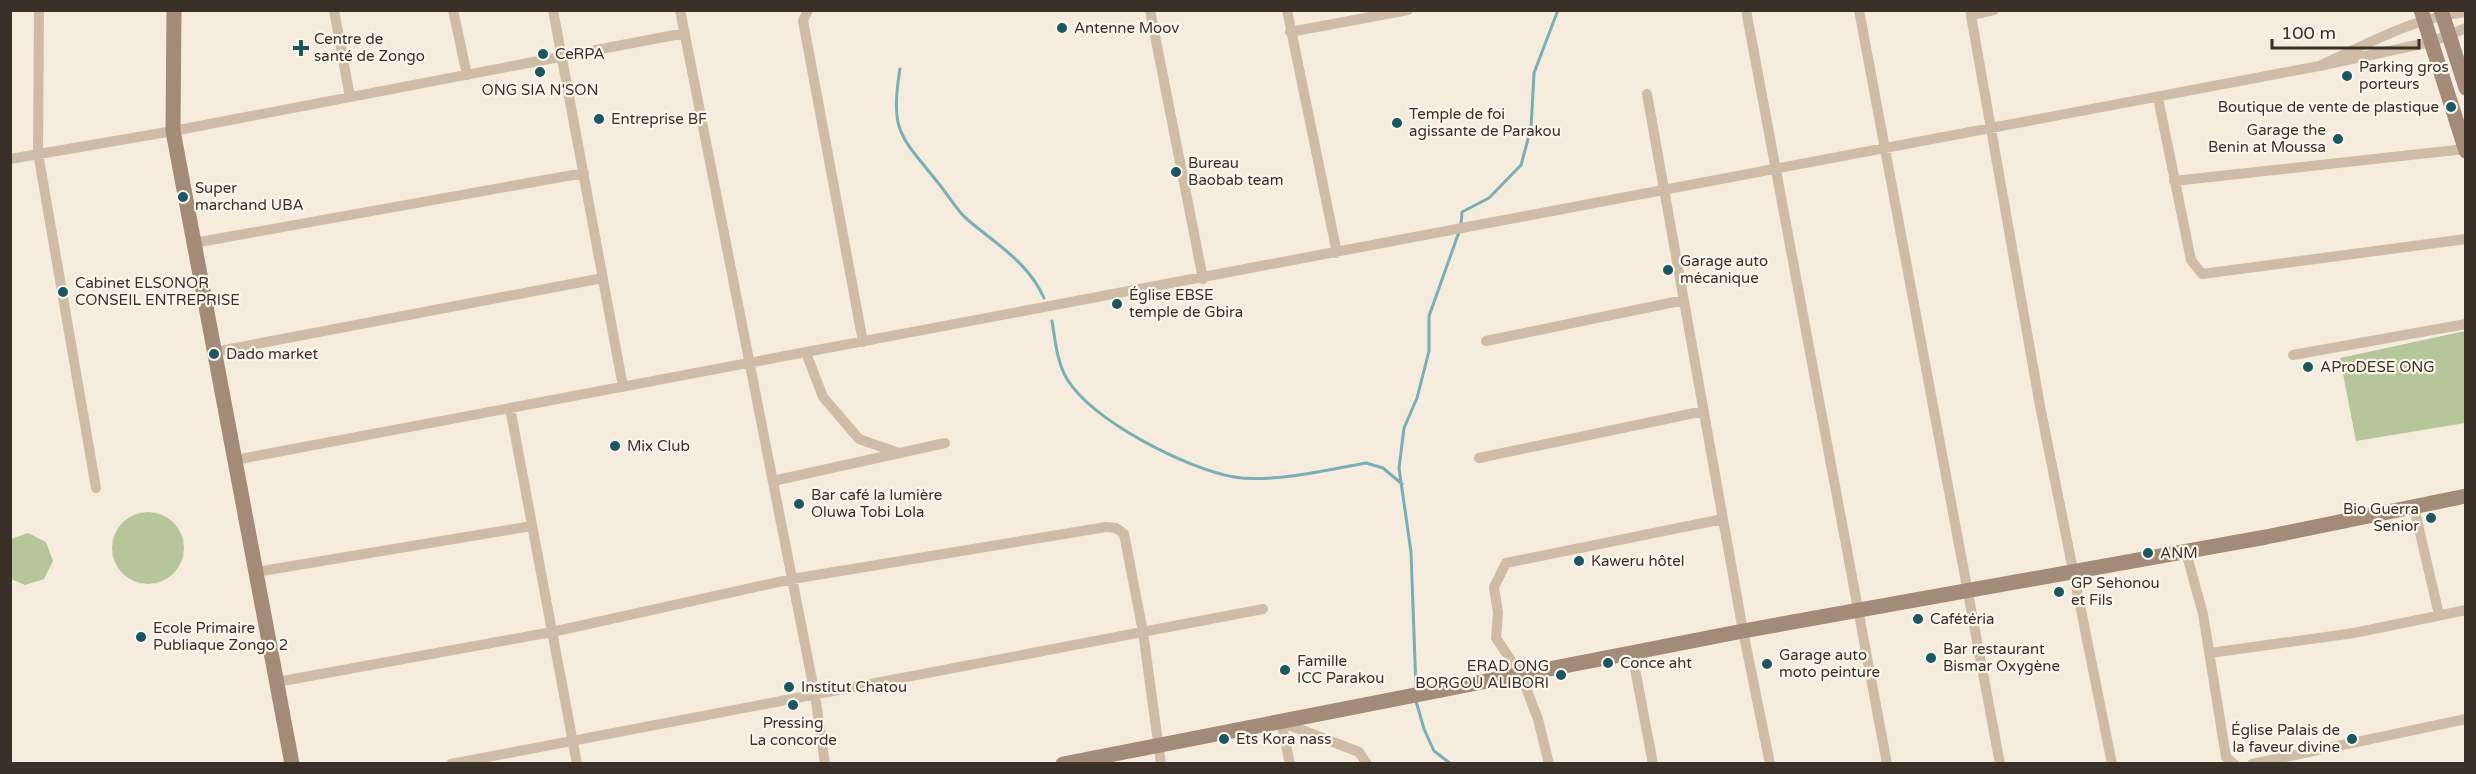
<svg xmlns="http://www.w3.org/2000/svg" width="2476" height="774" font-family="'Varela Round',sans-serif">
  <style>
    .green { fill: #b5c69b }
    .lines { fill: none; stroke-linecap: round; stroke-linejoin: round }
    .stream { stroke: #79afb6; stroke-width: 3 }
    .street { stroke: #cfbca7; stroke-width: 10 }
    .secondary { stroke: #a38b78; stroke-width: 15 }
    .poi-dot { fill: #195862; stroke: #fcf5eb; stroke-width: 2 }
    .labels { text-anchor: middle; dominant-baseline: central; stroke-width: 4.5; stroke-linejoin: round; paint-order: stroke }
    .poi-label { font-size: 15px; fill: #3b3028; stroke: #fcf5eb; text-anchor: start }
  </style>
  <rect width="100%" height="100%" fill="#f5ecdd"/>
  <path class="green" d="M2465,331v92l-109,18 -16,-83z
    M112 548a36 36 0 1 1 72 0a36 36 0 1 1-72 0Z
    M28,533l18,9 7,19 -9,18 -19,6 -14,-6v-40z"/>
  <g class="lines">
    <path class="stream" d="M900,69c-11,64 2,68 39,115 10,12 18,27 29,36 29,25 60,42 76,78
      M1461,225l1,-13 27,-14 32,-33 10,-37 3,-55 24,-63
      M1052,321c3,18 5,42 15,58 26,42 118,89 167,98 37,6 95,-7 132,-14l17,5 19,16
      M1416,689l-5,-137 -12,-84 5,-40 13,-30 12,-47v-35l30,-84
      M1416,701l8,28 10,22 17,13"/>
    <path class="street" d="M39,10l-1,143 58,335
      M334,10l16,87
      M453,10l14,65
      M553,10l70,377
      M680,10l135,685 10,69
      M808,10l-5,11 60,321
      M1150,10l53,269
      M1287,10l50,243
      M1746,10l141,754
      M1859,10l141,754
      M1970,10l70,396 72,358
      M2466,12c-52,5 -100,33 -147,54l112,-24 35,-14
      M1971,15l23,-5
      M1290,32l118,-22
      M1647,94l96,537 27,133
      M2158,98l33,162 11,14 264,-35
      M10,159l163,-28 512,-98
      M2174,181l291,-32
      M194,243l390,-70
      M1486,341l198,-41
      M214,352l389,-74
      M806,353l17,44 36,42 40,14
      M2293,355l173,-31
      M510,408l67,356
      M1479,458l225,-47
      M235,460l2084,-394
      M773,481l172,-38
      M2414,507l25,108
      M2186,552l17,62 23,143 8,7
      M256,572l276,-46
      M1632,653l21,111
      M2210,653l144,-20 112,-23
      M277,682l275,-50 240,-53 314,-52 10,1 8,6 19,98 18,132
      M1281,722l78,30 8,12
      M1281,722l9,42
      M451,764l812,-155
      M1549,764l-11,-45 -17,-44 -25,-37 2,-25 -4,-26 12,-24 217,-44
      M2252,764l214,-45"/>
    <path class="secondary" d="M174,10l-1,121 119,633
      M2421,10l45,141
      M2441,10l25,78
      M1063,764l680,-133 523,-94 200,-41"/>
  </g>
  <g class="poi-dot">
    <circle cx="1062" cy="28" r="6"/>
    <path d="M298 39h6v6h6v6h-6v6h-6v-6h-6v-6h6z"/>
    <circle cx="543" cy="54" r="6"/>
    <circle cx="540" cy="72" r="6"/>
    <circle cx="2347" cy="76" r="6"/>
    <circle cx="2451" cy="107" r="6"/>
    <circle cx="599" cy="119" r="6"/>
    <circle cx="1397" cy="123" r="6"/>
    <circle cx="2338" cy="139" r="6"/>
    <circle cx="1176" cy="172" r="6"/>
    <circle cx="183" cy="197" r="6"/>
    <circle cx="1668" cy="270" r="6"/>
    <circle cx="63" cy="292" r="6"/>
    <circle cx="1117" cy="304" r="6"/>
    <circle cx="214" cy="354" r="6"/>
    <circle cx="2308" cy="367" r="6"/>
    <circle cx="615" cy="446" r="6"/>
    <circle cx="799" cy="504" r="6"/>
    <circle cx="2431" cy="518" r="6"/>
    <circle cx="2148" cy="553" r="6"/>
    <circle cx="1579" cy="561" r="6"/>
    <circle cx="2059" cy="592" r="6"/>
    <circle cx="1918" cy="619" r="6"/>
    <circle cx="141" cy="637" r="6"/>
    <circle cx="1931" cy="658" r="6"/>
    <circle cx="1608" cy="663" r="6"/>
    <circle cx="1767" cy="664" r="6"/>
    <circle cx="1285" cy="670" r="6"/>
    <circle cx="1561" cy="675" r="6"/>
    <circle cx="789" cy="687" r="6"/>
    <circle cx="793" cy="705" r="6"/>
    <circle cx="1224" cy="739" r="6"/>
    <circle cx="2352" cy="739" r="6"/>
  </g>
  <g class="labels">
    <g class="poi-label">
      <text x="1074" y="28">Antenne Moov</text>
      <text x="314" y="39">Centre de<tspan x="314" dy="17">santé de Zongo</tspan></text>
      <text x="555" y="54">CeRPA</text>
      <text x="2359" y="67">Parking gros<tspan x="2359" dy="17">porteurs</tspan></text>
      <text x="540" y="90" text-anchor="middle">ONG SIA N'SON</text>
      <text x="2439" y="107" text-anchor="end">Boutique de vente de plastique</text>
      <text x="1409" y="114">Temple de foi<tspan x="1409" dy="17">agissante de Parakou</tspan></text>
      <text x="611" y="119">Entreprise BF</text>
      <text x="2326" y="130" text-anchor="end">Garage the<tspan x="2326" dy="17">Benin at Moussa</tspan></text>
      <text x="1188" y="163">Bureau<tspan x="1188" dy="17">Baobab team</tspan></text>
      <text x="195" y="188">Super<tspan x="195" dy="17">marchand UBA</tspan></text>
      <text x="1680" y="261">Garage auto<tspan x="1680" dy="17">mécanique</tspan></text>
      <text x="75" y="283">Cabinet ELSONOR<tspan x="75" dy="17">CONSEIL ENTREPRISE</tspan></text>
      <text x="1129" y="295">Église EBSE<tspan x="1129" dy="17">temple de Gbira</tspan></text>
      <text x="226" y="354">Dado market</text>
      <text x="2320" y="367">AProDESE ONG</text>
      <text x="627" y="446">Mix Club</text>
      <text x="811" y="495">Bar café la lumière<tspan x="811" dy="17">Oluwa Tobi Lola</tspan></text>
      <text x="2419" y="509" text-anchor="end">Bio Guerra<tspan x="2419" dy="17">Senior</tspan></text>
      <text x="2160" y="553">ANM</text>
      <text x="1591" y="561">Kaweru hôtel</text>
      <text x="2071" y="583">GP Sehonou<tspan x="2071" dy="17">et Fils</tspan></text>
      <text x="1930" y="619">Cafétéria</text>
      <text x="153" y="628">Ecole Primaire<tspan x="153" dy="17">Publiaque Zongo 2</tspan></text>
      <text x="1943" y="649">Bar restaurant<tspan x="1943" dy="17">Bismar Oxygène</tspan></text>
      <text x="1779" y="655">Garage auto<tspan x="1779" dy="17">moto peinture</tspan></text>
      <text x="1297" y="661">Famille<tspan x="1297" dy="17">ICC Parakou</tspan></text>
      <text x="1620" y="663">Conce aht</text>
      <text x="1549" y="666" text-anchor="end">ERAD ONG<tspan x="1549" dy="17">BORGOU ALIBORI</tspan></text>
      <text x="801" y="687">Institut Chatou</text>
      <text x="793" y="723" text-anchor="middle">Pressing<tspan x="793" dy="17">La concorde</tspan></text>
      <text x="2340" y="730" text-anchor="end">Église Palais de<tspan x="2340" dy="17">la faveur divine</tspan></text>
      <text x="1236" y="739">Ets Kora nass</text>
    </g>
  </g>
  <rect width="2476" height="774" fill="none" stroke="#3b3028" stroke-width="24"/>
  <path d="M2272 39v9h147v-9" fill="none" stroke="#3b3028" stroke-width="3"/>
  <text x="2281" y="39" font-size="18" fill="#3b3028" stroke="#fcf5eb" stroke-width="4.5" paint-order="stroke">100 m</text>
</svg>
